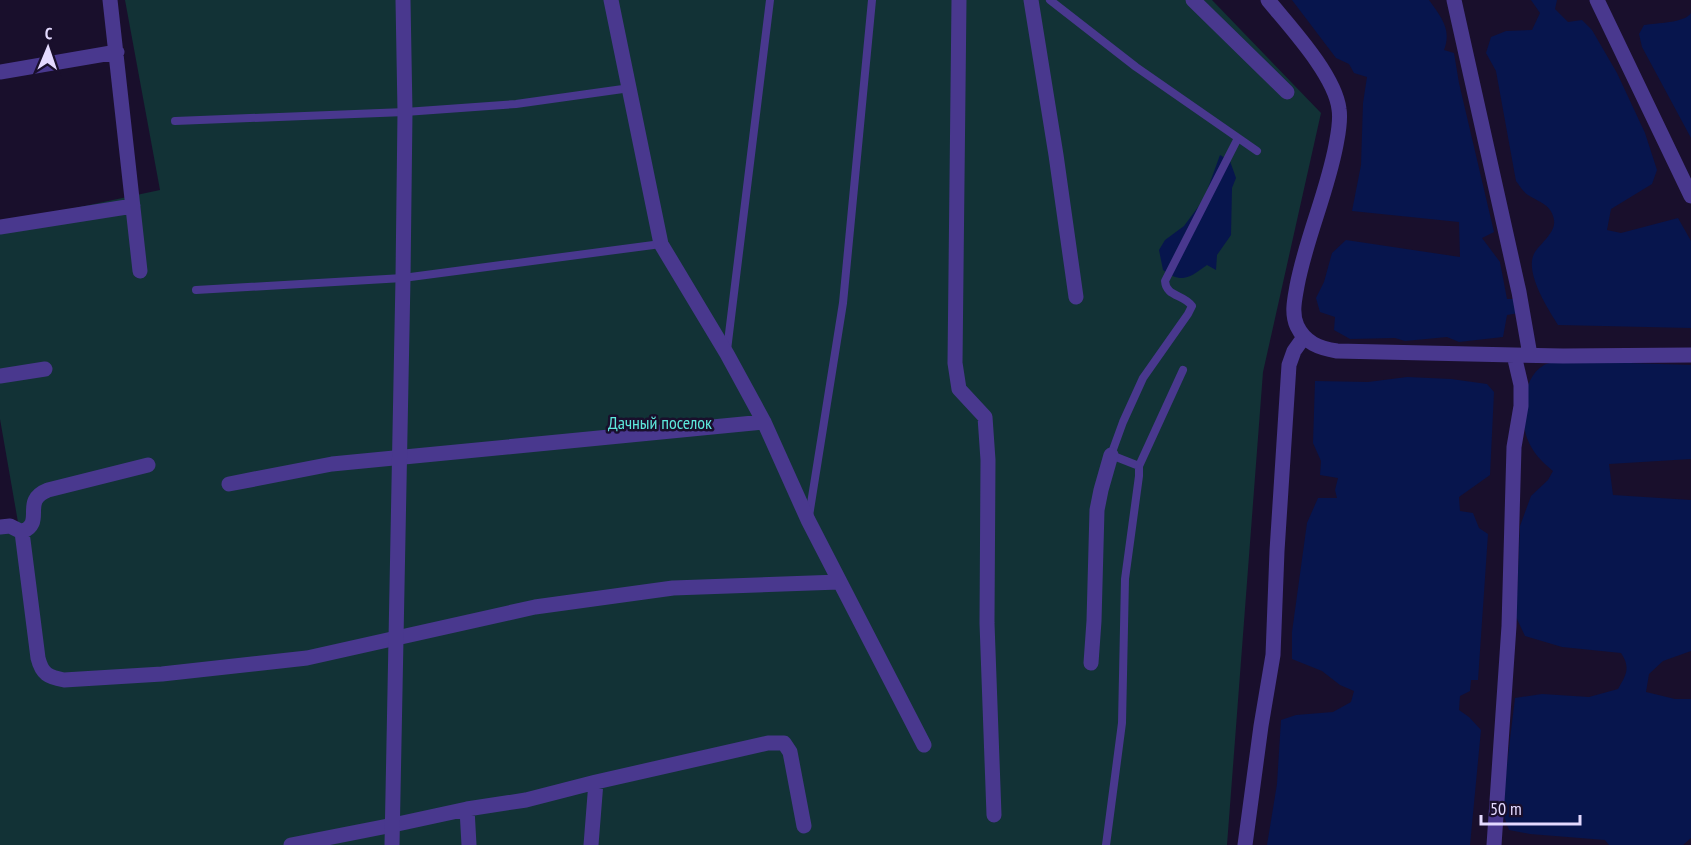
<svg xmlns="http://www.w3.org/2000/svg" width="1691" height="845" font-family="'PT Sans Narrow',sans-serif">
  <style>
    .green { fill: #123236 }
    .water { fill: #07154d }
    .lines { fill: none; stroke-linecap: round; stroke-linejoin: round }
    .service { stroke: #49388e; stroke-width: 8 }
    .minor { stroke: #49388e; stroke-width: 15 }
    .tertiary { stroke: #49388e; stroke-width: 15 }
    .labels { text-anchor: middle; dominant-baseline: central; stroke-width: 5; stroke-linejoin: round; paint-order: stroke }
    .park-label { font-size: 18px; fill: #5de8dc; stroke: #190f2c }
  </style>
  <rect width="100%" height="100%" fill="#190f2c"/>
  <path class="green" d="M125,0h1087l109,113 -58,259 -36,473h-1227v-313l19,-4 -19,-109v-195l160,-34z"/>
  <path class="water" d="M1292,0h137c12,17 23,29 15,50l10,3 5,30 35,149 -12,6 18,24 7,37h12v14l-12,2 -4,22 -44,5 -12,-5 -42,4 -10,-3 -45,1 -16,-9 1,-13 -15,-5 -4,-14 8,-16 8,-29 14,-13 114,17 -1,-35 -107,-11 9,-46 2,-62 4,-26 -13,-4 -5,-9 -13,-6z
    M1531,0h26l-2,9 13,13 14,-2 10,10 25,43 28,60 12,37 -5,14 -41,25 -4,21 14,3 57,-15 13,23v87l-133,-3c-10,-16 -35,-54 -23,-73 6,-9 21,-20 19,-32 -2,-15 -15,-18 -26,-25 -5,-3 -8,-9 -12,-14l-20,-110 -10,-18 5,-16 15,-6 26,-1 8,-17z
    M1691,13v125l-49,-91 -3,-13 5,-9c12,-2 41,-2 47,-12z
    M1220,155l10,6 6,17 -4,10 -1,47 -14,20 -1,15 -9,-5c-18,13 -25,19 -44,5l-4,-20 6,-10 19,-14 20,-27z
    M1567,361l124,4v94l-82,5 4,31 78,5v151l-28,10 -14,13 -3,18 29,7h16v139l-8,7h-74l-4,-5 -75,-6 -21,-4 -6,-16 1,-25 11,-91 27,-4 47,3 29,-8c8,-14 13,-21 3,-36l-59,-6 -37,-11 -9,-19 4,-91 11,-30 17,-16 5,-9c-11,-9 -21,-19 -26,-33 -7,-20 -5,-61 17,-73 5,-3 16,-3 23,-4z
    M1407,377l44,2 36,5 7,8 -4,83 -31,22 1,14 13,2 6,15 9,6 -10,146h-7l-1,11 -10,5 -1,14 10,7 12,13 -11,115h-203l10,-61 4,-64 15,-5 37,-3 18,-10 3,-11 -14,-6 -18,-14 -30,-12v-27l15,-109 11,-25h19l-2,-8 3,-12 -18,-3 1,-14 -8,-18 2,-62 53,1z"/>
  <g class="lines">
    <path class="service" d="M1050,0l86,67 121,84
      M175,121l230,-9 111,-8 114,-16
      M196,290l207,-12 258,-34
      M727,350l43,-350
      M1139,466l44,-96
      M809,516l34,-213 29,-303
      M1106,845l16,-122 3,-144 14,-103v-10l-28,-11 12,-33 20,-44 45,-64 4,-8c-8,-12 -26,-9 -27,-25l73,-143"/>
    <path class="minor" d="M110,0l30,271
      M611,0l50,244 66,110 37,68 44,98 116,225
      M959,0l-4,363 4,26 26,28 3,43 -1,163 7,192
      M1031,0l25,155 20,142
      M1193,0l94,92
      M1268,0c22,27 67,75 71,109 2,12 -1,25 -3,36 -9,48 -30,93 -39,141 -2,12 -6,27 0,40 8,17 22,22 40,25l226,5 128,-1
      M1454,0l65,292 11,63
      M1597,0l94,196
      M0,72l117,-20
      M0,227l133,-21
      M0,376l45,-7
      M148,465l-100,25c-28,11 -2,32 -26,42l16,126c4,16 10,19 26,22l98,-6 145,-16 228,-51 138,-19 166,-6
      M229,484l103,-20 432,-42
      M0,527l10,-1 12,6
      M1091,663l3,-42 3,-111 4,-20 10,-35
      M467,809l2,36
      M291,845l102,-20 74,-16 59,-9 70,-18 172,-39h16l6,9 14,74
      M591,845l5,-63
      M1245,845l16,-119 12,-71 4,-104 12,-186 5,-14 10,-14
      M1494,845l15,-219 5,-179 7,-41v-21l-7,-30"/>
    <path class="tertiary" d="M392,845l11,-567 2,-166 -2,-112"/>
  </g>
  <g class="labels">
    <g class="park-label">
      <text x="660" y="422">Дачный поселок</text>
    </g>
  </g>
  <g transform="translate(48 48) rotate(2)" stroke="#190f2c" stroke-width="4.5" paint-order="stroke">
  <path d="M0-4.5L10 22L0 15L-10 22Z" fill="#e4daff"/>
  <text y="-9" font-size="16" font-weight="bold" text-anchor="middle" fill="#e4daff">С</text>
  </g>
  <path d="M1481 815v9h99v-9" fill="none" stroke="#e4daff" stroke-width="3"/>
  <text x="1490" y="815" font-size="18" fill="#e4daff" stroke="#190f2c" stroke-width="4.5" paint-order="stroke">50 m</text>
</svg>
